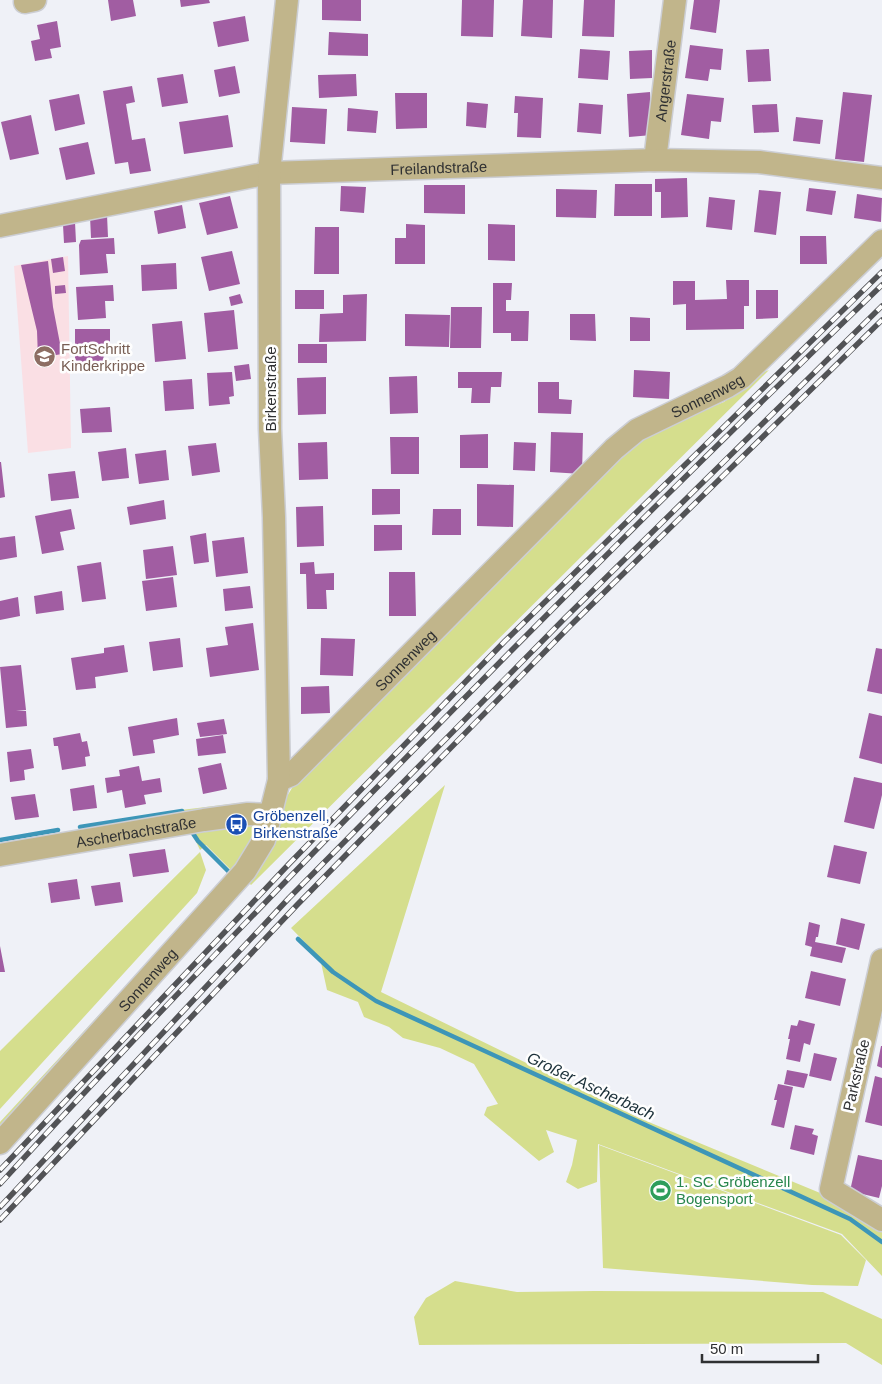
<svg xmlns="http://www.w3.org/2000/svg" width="882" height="1384" font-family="Arial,sans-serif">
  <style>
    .education { fill: #fadfe4 }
    .green { fill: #d5de8d }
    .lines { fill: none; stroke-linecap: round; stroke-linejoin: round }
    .stream { stroke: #3d96b8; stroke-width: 4.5 }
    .building { fill: #a15da2 }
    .minor-casing { stroke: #ccced4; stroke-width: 25 }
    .minor { stroke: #c1b58b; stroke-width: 22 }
    .rail-casing { stroke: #525356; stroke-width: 5.5 }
    .rail { stroke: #fefefe; stroke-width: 4; stroke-dasharray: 11; stroke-linecap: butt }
    .labels { text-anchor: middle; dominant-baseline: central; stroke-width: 5; stroke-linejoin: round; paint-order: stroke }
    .street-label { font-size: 15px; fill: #2f3032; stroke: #fefefe }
    .education-label { font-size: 15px; fill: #785e54; stroke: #fefefe; text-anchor: start }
    .transit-label { font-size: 15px; fill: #164399; stroke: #fefefe; text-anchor: start }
    .leisure-label { font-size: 15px; fill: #27864d; stroke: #fefefe; text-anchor: start }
    .water-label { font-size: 16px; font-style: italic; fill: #1b3039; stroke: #fefefe }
  </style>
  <rect width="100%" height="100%" fill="#eff1f7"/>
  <path class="education" d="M68,256l3,192 -43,5 -14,-187z"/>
  <path class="green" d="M769,370l-518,515 -4,-4 36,-78 12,-20 321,-327 41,-28 67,-26 36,-28z
    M445,785l-64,207 258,126 186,77 57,34v47l-40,-42 -244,-90 -1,38 -19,7 -12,-7 6,-17 5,-25 -31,-10 8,22 -15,9 -55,-46 3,-8 11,-3 -24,-40 -34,-16 -37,-10 -14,-11 -25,-10 -6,-15 -31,-12 -7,-32 -29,-30z
    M247,802l-4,15 9,6 6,10 -25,39 -27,-27 -6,5 -19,-40z
    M200,852l6,18 -9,23 -197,216v-58z
    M181,926l-181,204v-8z
    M599,1145l242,90 25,25 -8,26 -46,-1 -209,-17z
    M455,1281l62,11 78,-1 228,1 59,27v46l-36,-22 -427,2 -5,-28 12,-19z"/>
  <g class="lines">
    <path class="stream" d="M80,827l102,-16 3,7
      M190,829l8,12 31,31
      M0,840l58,-10
      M298,939l35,33 43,29 474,218 32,23"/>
  </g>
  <path class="building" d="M108,0h25l3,16 -25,5z
    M180,0h29l1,3 -29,4z
    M322,0h39v21l-39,-1z
    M462,0h32l-1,37 -32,-1z
    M523,0h30l-1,38 -31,-2z
    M584,0h31l-1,37 -32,-1z
    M694,0h26l-4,33 -26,-4z
    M245,16l4,25 -31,6 -5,-25z
    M57,21l4,26 -11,2 2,9 -17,3 -4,-20 9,-2 -3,-14z
    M329,32l39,2v22l-40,-1z
    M690,45l33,4 -2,21 -11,-1 -2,12 -23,-3z
    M580,49l30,2 -2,29 -30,-2z
    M769,49l2,32 -23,1 -2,-32z
    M652,50v28l-22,1 -1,-28z
    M235,66l5,27 -21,4 -5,-27z
    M183,74l5,29 -26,4 -5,-29z
    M356,74l1,22 -38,2 -1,-23z
    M132,86l3,16 -9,2 6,36 13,-2 6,33 -21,3 -2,-12 -13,2 -12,-73z
    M650,92l2,43 -23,2 -2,-43z
    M843,92l29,3 -8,67 -29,-3z
    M395,93h32v35l-31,1z
    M79,94l6,30 -30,7 -6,-31z
    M687,94l37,4 -3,24 -10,-1 -2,18 -28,-4z
    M515,96l28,2 -2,40 -24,-1 1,-24h-4z
    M467,102l21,2 -2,24 -20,-2z
    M579,103l24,2 -2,29 -24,-2z
    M777,104l2,28 -25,1 -2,-28z
    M292,107l35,2 -2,35 -35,-2z
    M348,108l30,3 -2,22 -29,-2z
    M31,115l8,39 -29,6 -9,-38z
    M228,115l5,32 -49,7 -5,-32z
    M796,117l27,3 -3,24 -27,-3z
    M88,142l7,32 -29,6 -7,-32z
    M687,178l1,39 -27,1v-26h-6v-13z
    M615,184h37v32h-38z
    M424,185h41v29l-41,-1z
    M341,186l25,1 -2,26 -24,-2z
    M809,188l27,3 -4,24 -26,-4z
    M556,189l41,1 -1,28 -40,-1z
    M759,190l22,2 -5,43 -22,-3z
    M857,194l25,4 -1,24 -27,-4z
    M230,196l8,32 -31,7 -8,-32z
    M709,197l26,3 -3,30 -26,-3z
    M182,205l4,23 -28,6 -4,-23z
    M107,215l1,22 -17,1 -1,-22z
    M75,222l1,20 -12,1 -1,-18z
    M406,224l19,1v39h-30v-26h11z
    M488,224l27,1v36l-27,-1z
    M315,227h24v47h-25z
    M800,236h26l1,28h-27z
    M114,238l1,16h-9l2,19 -28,2 -1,-30 2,-5z
    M232,251l8,33 -31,7 -8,-34z
    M63,257l2,14 -12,2 -2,-14z
    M48,261l5,46 9,47 -24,4 -1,-27 -16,-66z
    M176,263l1,26 -35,2 -1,-26z
    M726,280h23v26h-5v23l-58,1v-26l-13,1v-24h22v19l32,-1z
    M493,283h19l-1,17h-5v11h23l-1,30h-17v-8h-18z
    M65,285l1,8 -11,1v-8z
    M113,285l1,16h-9l1,17 -28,2 -2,-33z
    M295,290h29v19h-29z
    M756,290h22v28l-22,1z
    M240,294l3,9 -12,3 -2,-9z
    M367,294l-1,47 -47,1 1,-28 23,-1v-18z
    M451,307h31l-1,41h-31z
    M234,310l4,39 -30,3 -4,-39z
    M405,314l45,1 -1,32 -44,-1z
    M570,314h25l1,27 -26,-1z
    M630,317l20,1v23h-20z
    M182,321l4,38 -31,3 -3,-38z
    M75,329h35v18h-7l1,19h-29z
    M298,344h29v19h-29z
    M249,364l2,15 -15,2 -2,-15z
    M634,370l36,2 -1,27 -36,-2z
    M232,372l2,24 -5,1 1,7 -21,2 -2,-33z
    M458,372h44l-1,15h-10l-1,16h-19l1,-15h-14z
    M417,376l1,37 -28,1 -1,-37z
    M326,377v37l-28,1 -1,-37z
    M192,379l2,30 -29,2 -2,-30z
    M538,382h21v17l13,1 -1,14 -33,-1z
    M110,407l2,25 -30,1 -2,-24z
    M551,432l32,1 -1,41 -32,-2z
    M488,434v34h-28v-33z
    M390,437h29v37h-28z
    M327,442l1,37 -29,1 -1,-37z
    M514,442l22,1 -1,28 -22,-1z
    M216,443l4,29 -28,4 -4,-30z
    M126,448l3,30 -27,3 -4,-29z
    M166,450l3,30 -30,4 -4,-30z
    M0,462h1l4,35 -5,1z
    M75,471l4,27 -28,3 -3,-27z
    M477,484l37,1 -1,42 -36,-1z
    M372,489h28v25l-28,1z
    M164,500l2,19 -36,6 -3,-18z
    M323,506l1,40 -27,1 -1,-40z
    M71,509l4,20 -15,3 4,18 -22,4 -7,-38z
    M433,509h28v26h-29z
    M374,525h28v25l-28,1z
    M206,533l3,29 -15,2 -4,-28z
    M15,536l2,21 -17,3v-22z
    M244,537l4,36 -32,4 -4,-36z
    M173,546l4,29 -31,4 -3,-29z
    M101,562l5,37 -24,3 -5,-36z
    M314,562l1,12 19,-1v17h-8l1,19h-20l-1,-35h-6v-11z
    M389,572h26l1,44h-27z
    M173,577l4,30 -31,4 -4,-30z
    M250,586l3,22 -28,3 -2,-22z
    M62,591l2,19 -28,4 -2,-18z
    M18,597l2,19 -20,4v-19z
    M253,623l6,47 -49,7 -4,-29 22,-3 -3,-18z
    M180,638l3,29 -30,4 -4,-29z
    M321,638l34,1 -2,37 -33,-1z
    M124,645l4,27 -33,5 1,11 -20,2 -5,-32 33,-5v-5z
    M876,648l6,1v45l-15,-3z
    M21,665l5,45 -10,1h10l1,15 -21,2 -6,-61z
    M329,686l1,27 -29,1v-27z
    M869,713l13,3v48l-23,-6z
    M177,718l2,17 -26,5 2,13 -22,3 -5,-29z
    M224,719l3,15 -27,3 -3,-14z
    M80,733l2,9 5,-1 3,15 -5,1 1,9 -24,4 -4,-24h-4l-1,-8z
    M223,735l3,18 -28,3 -2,-17z
    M31,749l3,19 -10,2 1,10 -15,2 -3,-30z
    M221,763l6,26 -24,5 -5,-26z
    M139,766l3,15 18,-3 2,14 -18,3 2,9 -21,4 -3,-18 -15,3 -2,-15 15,-2 -1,-6z
    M854,777l28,6v12l-8,34 -30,-7z
    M94,785l3,23 -24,3 -3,-22z
    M35,794l4,23 -24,3 -4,-23z
    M834,845l33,7 -7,32 -33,-7z
    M165,849l4,23 -36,5 -4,-23z
    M77,879l3,20 -29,4 -3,-20z
    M120,882l3,20 -28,4 -4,-20z
    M841,918l24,6 -6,26 -23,-6z
    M809,922l11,3 -2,12h-2l-1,5 31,6 -4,15 -32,-7 2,-9 -7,-2z
    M0,946l5,26h-5z
    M811,971l35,8 -6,27 -35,-8z
    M799,1020l16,4 -5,21 -6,-2 -4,19 -14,-3 4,-20h-2l3,-14 6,1z
    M881,1046h1v22l-5,-2z
    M814,1053l23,5 -6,23 -22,-5z
    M787,1070l21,4 -4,14 -20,-4z
    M875,1076l7,2v48l-17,-4z
    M778,1084l15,3 -9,41 -13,-3 6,-25h-3z
    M795,1125l19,4 -2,5 6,2 -4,19 -24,-6z
    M858,1155l24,5v26l-3,12 -29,-7z"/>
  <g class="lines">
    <defs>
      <g id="minor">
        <path d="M25,2l10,-2"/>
        <path id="s1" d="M655,160l20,-160"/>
        <path id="s2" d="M0,226l269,-53 386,-13 104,2 123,16"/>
        <path id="s3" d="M279,780l12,-5 323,-326 23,-19 91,-44 13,-8 141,-137"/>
        <path id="s4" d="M0,855l204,-35 44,-6 23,1"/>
        <path d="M882,960l-51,229 51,31"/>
        <path id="s5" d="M0,1143l245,-272 19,-31 15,-60 -5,-263 -4,-88 -1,-256 18,-173"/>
      </g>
    </defs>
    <use href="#minor" class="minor-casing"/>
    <use href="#minor" class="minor"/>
    <defs>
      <path id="rail" d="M0,1170l288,-305 217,-224 377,-369
        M0,1184c128,-140 260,-277 393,-413 160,-164 323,-326 489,-486
        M0,1207l289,-309 276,-280 317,-312
        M0,1220l297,-315 274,-280 311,-305"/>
    </defs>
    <use href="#rail" class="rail-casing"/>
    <use href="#rail" class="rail"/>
  </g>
  <defs>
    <symbol id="school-disc" viewBox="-11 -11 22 22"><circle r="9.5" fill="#8d6e63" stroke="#fefefe"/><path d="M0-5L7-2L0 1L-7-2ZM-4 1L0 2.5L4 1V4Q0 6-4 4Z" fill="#fff"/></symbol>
    <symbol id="bus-disc" viewBox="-11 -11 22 22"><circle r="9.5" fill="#1a4fb4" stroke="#fefefe"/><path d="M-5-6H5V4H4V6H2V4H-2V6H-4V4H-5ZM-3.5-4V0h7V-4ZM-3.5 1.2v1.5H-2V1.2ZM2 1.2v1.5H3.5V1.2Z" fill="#fff"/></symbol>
    <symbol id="stadium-disc" viewBox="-11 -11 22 22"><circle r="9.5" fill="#2e9e5b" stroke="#fefefe"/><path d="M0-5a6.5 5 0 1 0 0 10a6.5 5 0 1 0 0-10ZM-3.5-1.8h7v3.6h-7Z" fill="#fff"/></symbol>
  </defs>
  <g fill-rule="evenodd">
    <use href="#school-disc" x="32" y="344" width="25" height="25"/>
    <use href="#bus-disc" x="224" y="812" width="25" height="25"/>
    <use href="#stadium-disc" x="648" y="1178" width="25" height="25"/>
  </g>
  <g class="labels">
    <g class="street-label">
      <text stroke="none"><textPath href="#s1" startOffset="80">Angerstraße</textPath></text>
      <text stroke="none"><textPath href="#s2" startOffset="444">Freilandstraße</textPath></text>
      <text transform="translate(270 389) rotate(-90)">Birkenstraße</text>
      <text stroke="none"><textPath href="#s3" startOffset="580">Sonnenweg</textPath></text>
      <text stroke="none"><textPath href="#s3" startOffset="175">Sonnenweg</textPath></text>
      <text stroke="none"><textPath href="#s4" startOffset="138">Ascherbachstraße</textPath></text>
      <text stroke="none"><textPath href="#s5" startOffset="220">Sonnenweg</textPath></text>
      <text transform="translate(856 1075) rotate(-77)">Parkstraße</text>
    </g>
    <g class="education-label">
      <text x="61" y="348">FortSchritt<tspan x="61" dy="17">Kinderkrippe</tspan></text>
    </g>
    <g class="transit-label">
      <text x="253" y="815">Gröbenzell,<tspan x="253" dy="17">Birkenstraße</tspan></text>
    </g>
    <g class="leisure-label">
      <text x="676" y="1181">1. SC Gröbenzell<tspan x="676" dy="17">Bogensport</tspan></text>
    </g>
    <g class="water-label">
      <text transform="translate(591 1086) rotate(25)">Großer Ascherbach</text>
    </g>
  </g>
  <path d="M702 1354v8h116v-8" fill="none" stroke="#2f3032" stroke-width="2.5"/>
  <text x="710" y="1354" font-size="15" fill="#2f3032" stroke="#fefefe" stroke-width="4" paint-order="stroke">50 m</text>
</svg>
